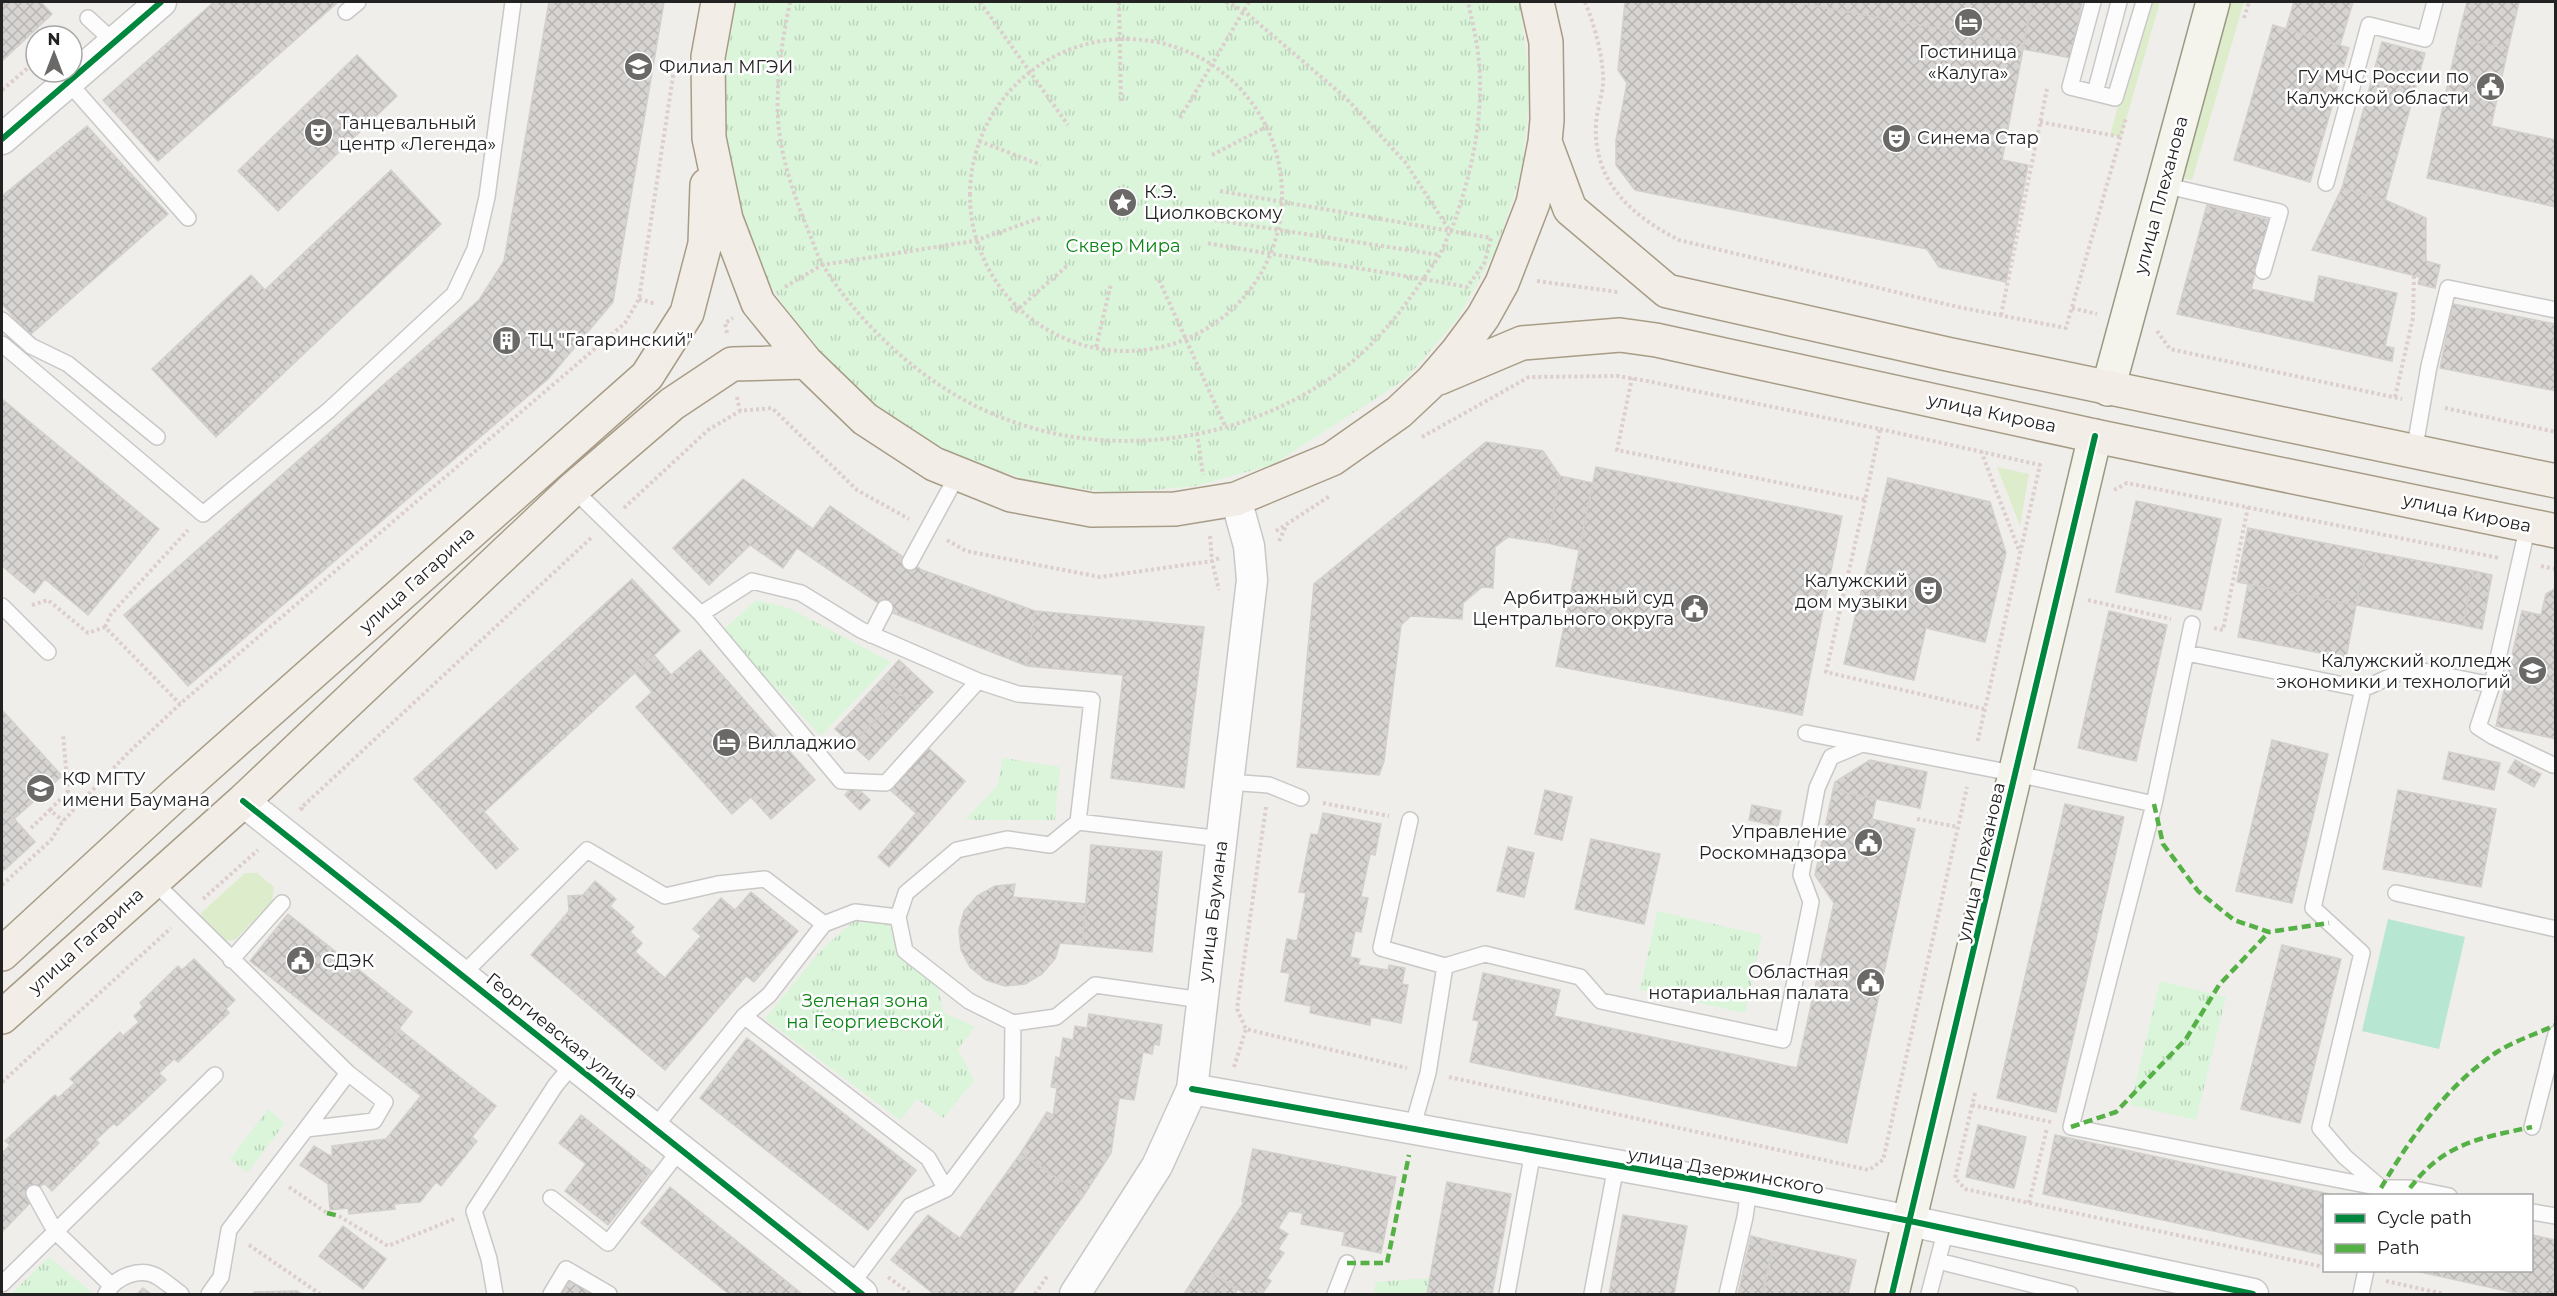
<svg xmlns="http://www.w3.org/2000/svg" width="2557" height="1296" font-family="Montserrat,sans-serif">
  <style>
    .grass { fill: #ddeccb }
    .park { fill: url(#park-tufts) }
    .pitch { fill: #b7e6d2 }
    .building { fill: url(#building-cross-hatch); stroke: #d3d0cc; stroke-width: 1.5 }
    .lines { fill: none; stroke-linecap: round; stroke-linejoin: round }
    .lane-casing { stroke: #c9c8c7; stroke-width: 18 }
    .street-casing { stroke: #c9c8c7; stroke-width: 33 }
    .secondary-casing { stroke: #999a82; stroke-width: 36 }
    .primary-casing { stroke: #a79c86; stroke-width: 36 }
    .path { stroke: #dccecd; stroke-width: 4; stroke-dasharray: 3 3; stroke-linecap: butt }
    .lane { stroke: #fdfcfc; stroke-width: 15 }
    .street { stroke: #fdfcfc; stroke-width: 30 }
    .secondary { stroke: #f4f4ed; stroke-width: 33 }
    .primary { stroke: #f3ede7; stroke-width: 33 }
    .quiet { stroke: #55b145; stroke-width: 4.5; stroke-dasharray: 9 4.5; stroke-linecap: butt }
    .cycleway-casing { stroke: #fff; stroke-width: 10 }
    .cycleway { stroke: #00873e; stroke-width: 6 }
    .labels { text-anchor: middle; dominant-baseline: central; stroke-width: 5; stroke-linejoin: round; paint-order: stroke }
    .poi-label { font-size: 18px; fill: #222; stroke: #fff; text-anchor: start }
    .street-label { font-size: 18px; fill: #222; stroke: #fff }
    .park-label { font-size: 18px; fill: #0c8416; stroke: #fff }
  </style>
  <defs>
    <pattern id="park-tufts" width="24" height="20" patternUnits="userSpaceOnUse" patternTransform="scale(1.5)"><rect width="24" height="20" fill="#daf5da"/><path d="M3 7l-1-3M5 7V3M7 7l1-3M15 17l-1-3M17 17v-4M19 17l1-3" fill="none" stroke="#bbd2bb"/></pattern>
    <pattern id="building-cross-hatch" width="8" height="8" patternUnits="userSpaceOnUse" patternTransform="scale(1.5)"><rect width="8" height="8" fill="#d7d4d2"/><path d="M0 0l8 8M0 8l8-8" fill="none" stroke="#b8b6b4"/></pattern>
  </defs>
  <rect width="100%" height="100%" fill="#f0eeeb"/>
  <path class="grass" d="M2147,2h13l-39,135 -11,-2z
    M2226,2h18l-52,178 -15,-3z
    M1997,467l32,7 -9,52z
    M245,873h12l17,14 -2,15 -37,38 -17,1 -16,-13 -1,-15z"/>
  <path class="park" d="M731,2h789l10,87 -8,81 -26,80 -38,68 -52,61 -134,86 -76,21 -78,7 -78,-9 -74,-24 -68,-37 -60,-50 -54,-67 -17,-27 -15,-33 -23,-73 -9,-76z
    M756,600l33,8 102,54 -70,74 -99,-105z
    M1003,758l57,9 -5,53h-90l32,-34z
    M1657,911l105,24 -17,78 -105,-23z
    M855,920l35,4 7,29 41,32 5,27 32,15 -17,22 16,32 -31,37 -26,-19 -17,21 -135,-101 56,-69z
    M2160,981l66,16 -30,123 -66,-15z
    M268,1109l17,14 -38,50 -17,-14z
    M49,1257l45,37h-83z
    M1430,1278l-3,16h-54l3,-12z"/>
  <path class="pitch" d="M2388,919l77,18 -26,112 -77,-18z"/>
  <path class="building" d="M2,2h39l11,12 -50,47z
    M214,2h124l-180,159 -55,-61z
    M549,2h115l-51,300 -65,77 -360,307 -64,-71 355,-315 25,-39z
    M1625,2h169l230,42 -22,116 26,5 -22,117 -67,-15 -12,-18 -292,-59 -19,-25v-25l11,-57 -9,-13z
    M1794,2h238l-8,42z
    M2032,2h50l-11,56 -49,-9z
    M2294,2h59l-13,43 -54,-16z
    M2467,2h52l-11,47 -50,-11z
    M2273,25l76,23 -39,134 -76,-22z
    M2458,38l50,11 -17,77 65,14v67l-129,-29z
    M2382,42l43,11 -40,147 -43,-12z
    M357,55l40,41 -119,115 -40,-40z
    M87,126l81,88 -138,121 -28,-31v-108z
    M391,170l50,54 -225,213 -64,-68 99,-94 14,15z
    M2342,188l43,12 41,18v43l14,4 -5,23 -17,-4 2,-7 -108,-27z
    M2207,205l63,15 -19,69 63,14 5,-27 78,17 -12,53 9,2 -2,13 -215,-47z
    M2453,304l103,20v67l-116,-23z
    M2,399l157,130 -71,86 -43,-36 -11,14 -32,-27z
    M1486,442l57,9 17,25 -13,67 -39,-6 -13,10 -2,41 -11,-1 -19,16 -1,16 -51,-3 -10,9 -17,136 -5,14 -82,-8 17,-183z
    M1596,467l246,49 -40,199 -246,-49z
    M1560,476l33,7 -14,67 -32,-7z
    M1888,478l102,24 16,51 -21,89 -59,-14 -12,52 -70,-16z
    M743,479l70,50 17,-23 92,64 113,41 -8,55 -134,-53 -96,-65 -14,20 -33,-23 -41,40 -36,-37z
    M2136,501l85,18 -20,91 -85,-18z
    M2248,528l118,23 -10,54 -119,-23z
    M2366,551l108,20 -11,54 -107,-20z
    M2474,571l18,4 -10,54 -19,-4z
    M632,579l48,52 -196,181 34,37 -22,20 -82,-90z
    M2248,584l108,21 -10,53 -108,-21z
    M2556,588v151l-60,-13 26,-115 19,4 5,-21z
    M1035,611l169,16 -20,161 -73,-10 12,-103 -96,-9z
    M2109,611l58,14 -31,136 -58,-13z
    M700,650l115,130 -44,39 -20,-22 -19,17 -96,-107 16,-15 -17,-19 19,-18 17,20z
    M899,660l34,32 -16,17 -34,-31z
    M883,678l17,16 -48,51 -17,-16z
    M900,694l17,15 -48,51 -17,-15z
    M2,710l60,66 -48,43 -12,-14z
    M2272,740l56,14 -36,149 -56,-12z
    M926,746l39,35 -37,43 -40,-36z
    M2449,752l51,11 -6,27 -51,-11z
    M1870,760l57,12 -7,36 -87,-18 2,-8z
    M2515,760l26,14 -7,13 -26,-15z
    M854,785l16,15 -10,10 -15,-15z
    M1545,790l27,7 -10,43 -27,-6z
    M1833,790l43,9 -4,20 43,10 -68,314 -377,-81 9,-41 -6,-1 10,-47 77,17 -6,26 243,52 37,-165 -19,-28z
    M2398,790l98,19 -15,78 -98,-18z
    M2065,804l59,13 -68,295 -59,-14z
    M2,805l33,37 -33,30z
    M1752,805l29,6 -3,15 -29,-6z
    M916,813l12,11 -39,43 -11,-10z
    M1323,813l58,11 -6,31 -5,-1 -9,43 7,1 -7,34 -6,-1 -5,26 10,2 -2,6 30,5 1,-5 16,3 -3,16 6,1 -7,38 -30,-6 -1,8 -60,-12 1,-7 -26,-5 5,-28 -9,-1 6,-33 10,2 9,-48 -7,-1 12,-58 7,1z
    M1591,839l69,15 -16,70 -69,-15z
    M1091,845l71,7 -10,100 -70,-7z
    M1508,847l26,6 -10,44 -27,-6z
    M595,881l21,18 -6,7 24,21 -4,5 12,11 -7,9 30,26 36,-42 -8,-7 28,-31 14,12 16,-18 47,39 -44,51 -8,-6 -81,94 -134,-115 38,-44 -1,-15 15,-1z
    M1015,884l-2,13 73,7 -4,41 -22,-2 -5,16 -13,15 -17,10 -20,2 -19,-6 -16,-13 -9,-17 -2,-20 5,-19 13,-15 18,-10z
    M288,914l124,98 -37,48 -125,-99z
    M2282,945l59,14 -41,164 -59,-14z
    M194,959l41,41 -9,9 3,4 -51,49 -4,-3 -15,14 7,7 -49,46 -3,-3 -18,17 3,3 -47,48 -8,-8 -17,17 -25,-25v-22l8,-8 -5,-4 50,-46 3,3 17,-15 -5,-4 50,-47 3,4 16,-14 -5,-6 9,-9 -3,-4 38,-37 4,4z
    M1089,1014l73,11 -3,20 -5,-1 -2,10 -9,-2 -9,48 -15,-2 -8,55 -27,42 -64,-41 27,-42 6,3 4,-27 -6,-1 5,-30 4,1 3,-20 10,2 2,-14 12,2z
    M399,1029l97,77 -24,31 5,4 -36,45 -5,-4 -16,20 -26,2 1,5 -46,5 -1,-6 -18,2 -2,-26 -28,-19 14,-19 18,11v-11l54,-7 35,-43 -46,-36z
    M747,1038l169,132 -48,60 -168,-132z
    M581,1115l70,56 -43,54 -43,-34 21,-27 -27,-21z
    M1978,1125l48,12 -12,51 -48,-11z
    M2055,1135l284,61h-15v59l-281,-61z
    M1253,1149l143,28 -15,76 -39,-8 3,-13 -44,-8 2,-11 -14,-2 -11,17 10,6 -10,15 6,4 -17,25 4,3 -9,13h-17l-43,-28 42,-64 -2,-1z
    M1020,1154l64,41 -72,99h-78l-43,-34 37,-45 32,23z
    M2,1175l28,28 -28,29z
    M1447,1182l64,12 -19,100h-65z
    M670,1187l132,107h-73l-88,-71z
    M1623,1215l64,11 -13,68h-65z
    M343,1226l43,33 -23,30 -44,-33z
    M2532,1235l24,5v54h-36l-109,-24h121z
    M1751,1236l23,6 -12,52h-24z
    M1775,1242l81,18 -8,34h-85z
    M1202,1266l35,24 -2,4h-51z
    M571,1280l24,14h-33z
    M143,1288l8,6h-14z
    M297,1291l5,3h-49l1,-2z"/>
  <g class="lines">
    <defs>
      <path id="lane" d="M2093,2l-23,85 25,6
        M2119,2l-24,91 20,5 29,-96
        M346,12l12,-10
        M88,18l26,24
        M68,82l120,136
        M2326,183l43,-158 56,14 10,-37
        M2163,185l117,27 -17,59
        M2,320l29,26 37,18 89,73
        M2,344l201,170 126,-104 125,-116 21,-45 12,-52 26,-195
        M2414,452l15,-86 19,-78 108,22
        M573,489l128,125 140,167 45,2 92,-102 -117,-51 -60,-37 -49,-12 -51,33
        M2528,525l-36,160 -14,42 14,9 61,29
        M910,562l48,-88
        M2,606l46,46
        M871,635l14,-27
        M2187,653l176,36 46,-21 83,17
        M978,681l40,13 74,6 -14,122 144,17
        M2363,689l-50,219 49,45 -42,175 25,29 35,30
        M1806,733l211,41 137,30 -83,323 310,61h29l39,8
        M1228,782l41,3 32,13
        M2154,804l38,-180
        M1410,820l-29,128 64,18 -17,107 -16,56
        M1078,822l-28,23 -43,-6 -50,11 -51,43 -8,24 7,34 64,50 44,22 43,-6 39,-32 107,15
        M153,881l195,192 37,29 -11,19 -68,8 -77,101 -8,47 -12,17
        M2396,893l160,36
        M824,924l31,-12 43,5
        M231,960l51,-57
        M1445,966l40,-12 95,23 21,24 182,39 28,-138 -10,-27 16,-87 14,-31 31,-13
        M462,975l125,-125 78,46 53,-12 47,-5 59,45 -55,71 -25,21
        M2532,1127l24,-93
        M654,1128l90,-112 184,142 18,31
        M306,1129l42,-56
        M34,1193l21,38 56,54
        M551,1198l57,45 72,-93
        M2532,1212l24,4
        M1938,1261l132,33
        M2,1284l213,-209
        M850,1286l60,-80 36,-17 66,-88 1,-78
        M106,1294c9,-17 34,-28 52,-17 8,5 16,12 23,17
        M495,1294l-6,-35 -15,-48 81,-125 18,-22
        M551,1294l15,-25 43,25
        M1335,1294l12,-31
        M1507,1294l26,-143
        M1592,1294l24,-128
        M1727,1294l18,-77 4,-28
        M1929,1294l17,-65
        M2361,1294l5,-24"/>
      <path id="street" d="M2,139l159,-137
        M243,801l619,493
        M1192,1089l557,100 161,32 343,73
        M1075,1294l82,-128 35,-77 60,-509 -3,-34 -13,-47"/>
      <path id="secondary" d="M2108,389l105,-387
        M1892,1294l203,-858"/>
      <path id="primary" d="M718,2l-10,55 1,81 17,81 32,84 48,59 59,57 69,45 77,31 81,15 83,-1 61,-10 96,-40 67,-47 33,-31 25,-29 26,-35 19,-34 31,-80 12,-61 2,-22 -1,-78 -9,-40
        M1545,142l25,67 97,82 280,63 609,127
        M1439,378l83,-35 98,-8 36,5 439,96 461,95
        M2,954l176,-162 469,-416 40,-63 18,-69 2,-59
        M2,1017l241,-216 330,-312 99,-85 60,-40 74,-2"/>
    </defs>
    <use href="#lane" class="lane-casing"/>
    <use href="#street" class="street-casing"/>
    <use href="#secondary" class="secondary-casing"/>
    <use href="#primary" class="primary-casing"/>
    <path class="path" d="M790,2c-8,39 -14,77 -12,118 3,40 17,78 32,115 4,10 8,22 14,32 15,24 33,46 53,66 40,41 90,75 146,92 108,35 236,11 325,-60 30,-24 54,-54 75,-86l-217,-36
      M980,2l88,123
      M1119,2l2,101
      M1226,2l18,9 102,87 59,64 45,69
      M1585,2c9,22 16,47 18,71 2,17 -6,34 -7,51 -3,58 36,92 83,116l279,67 108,21 60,-210
      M2244,18l5,-16
      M970 195a156 156 0 1 1 312 0a156 156 0 1 1-312 0Z
      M2,90l34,-29
      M1180,118l69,-116
      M2040,122l81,15
      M979,141l62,24
      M1212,155l56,-29
      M1220,191l230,40
      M1215,220l225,35
      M1450,231l41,7 -7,26 -17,23 -44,-8 17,-24z
      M1451,231c20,-54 33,-112 28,-170 -2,-20 -7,-40 -11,-59
      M1159,280l67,148
      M1537,281l81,11
      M785,287l37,-22 152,-24 66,-23
      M639,299l17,5
      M2072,308l25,6
      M1015,312l54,-48
      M2001,315l46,-226
      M2157,331l13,18 232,50
      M727,333l-2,-10 8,-5
      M1096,347l15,-63
      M737,397l3,14
      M2395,397l18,-79 1,-43
      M2445,408l111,24
      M1880,429l160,36 -63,279
      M1197,433l6,42
      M1422,437l107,-60 89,-1 29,5 233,48 -15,71 -248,-50 15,-72
      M1981,451l39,102
      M2114,490l13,-7 372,75
      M1865,500l-39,172 158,37
      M624,508l84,-78 32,-19 32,-3 85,82 52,29
      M1276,531l54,-35
      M1210,536l2,25 7,29
      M947,540l19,11 134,26 112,-16 8,-3
      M1279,541l7,-15
      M2541,566l15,3
      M2088,600l83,19
      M32,605l16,-5 40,33 17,-6 75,77
      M105,627l6,-13 77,-84
      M2214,628l9,2 25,-123
      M1323,803l66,13
      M1266,807l-29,202 9,20 161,39
      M50,810l18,-19 -5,-57
      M303,810l-2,-2 291,-271
      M1917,819l41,8
      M31,828l19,-18 13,11
      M2,885l49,-45 12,-19 65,-68 52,-49 445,-381 14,-24 35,-229
      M203,899l55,-49
      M1234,1067l12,-38
      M1449,1077l420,93 14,-10 84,-373
      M2,1082l169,-154
      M1975,1093l-20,85 10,11 359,78
      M1972,1105l79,17
      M289,1187l38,26
      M2029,1203l18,-75
      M339,1216l49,30 66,-27
      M249,1245l71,49
      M888,1277l23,17
      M2386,1281l58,13
      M1035,1294l13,-19"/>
    <use href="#lane" class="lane"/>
    <use href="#street" class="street"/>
    <use href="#secondary" class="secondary"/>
    <use href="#primary" class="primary"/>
    <path class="quiet" d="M2154,804l9,40 35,47 36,29 35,12 60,-9
      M2071,1127l45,-15 70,-73 33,-54 50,-53
      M2381,1188c30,-51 66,-103 116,-136 17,-11 39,-18 59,-27
      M2410,1188c34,-45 70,-50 122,-61
      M327,1213l12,3
      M1347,1263h40l22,-108"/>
    <defs>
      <path id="cycleway" d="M2,139l159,-137
        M243,801l619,493
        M1192,1089l557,100 161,32 343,73
        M1892,1294l203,-858"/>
    </defs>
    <use href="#cycleway" class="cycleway-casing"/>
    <use href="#cycleway" class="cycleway"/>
  </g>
  <defs>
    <symbol id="hotel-disc" viewBox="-11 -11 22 22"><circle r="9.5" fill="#6a6968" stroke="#fff"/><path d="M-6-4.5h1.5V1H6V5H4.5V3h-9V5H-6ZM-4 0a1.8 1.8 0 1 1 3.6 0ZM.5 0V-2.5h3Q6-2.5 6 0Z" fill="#fff"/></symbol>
    <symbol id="university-disc" viewBox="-11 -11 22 22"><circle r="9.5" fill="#6a6968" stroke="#fff"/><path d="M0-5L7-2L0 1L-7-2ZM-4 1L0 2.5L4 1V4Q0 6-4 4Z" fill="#fff"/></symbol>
    <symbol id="civic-disc" viewBox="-11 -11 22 22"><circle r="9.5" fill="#6a6968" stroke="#fff"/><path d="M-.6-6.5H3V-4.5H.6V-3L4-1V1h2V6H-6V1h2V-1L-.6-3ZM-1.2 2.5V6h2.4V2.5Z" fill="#fff"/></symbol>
    <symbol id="theatre-disc" viewBox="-11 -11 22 22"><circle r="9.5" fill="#6a6968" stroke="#fff"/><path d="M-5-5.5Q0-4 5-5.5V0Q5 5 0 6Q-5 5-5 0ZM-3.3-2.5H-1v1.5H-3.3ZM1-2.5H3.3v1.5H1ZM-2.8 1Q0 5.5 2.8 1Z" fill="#fff"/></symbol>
    <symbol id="sight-disc" viewBox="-11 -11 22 22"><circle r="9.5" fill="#6a6968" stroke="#fff"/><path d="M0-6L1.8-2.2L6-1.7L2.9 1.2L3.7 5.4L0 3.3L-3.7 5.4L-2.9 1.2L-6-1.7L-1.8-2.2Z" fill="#fff"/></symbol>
    <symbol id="building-disc" viewBox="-11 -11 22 22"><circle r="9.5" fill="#6a6968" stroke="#fff"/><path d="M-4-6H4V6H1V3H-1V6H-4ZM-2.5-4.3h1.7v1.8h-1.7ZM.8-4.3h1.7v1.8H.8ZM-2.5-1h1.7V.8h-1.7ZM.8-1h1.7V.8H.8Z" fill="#fff"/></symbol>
  </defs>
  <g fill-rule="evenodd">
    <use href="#hotel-disc" x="1952" y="6" width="33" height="33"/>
    <use href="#university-disc" x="622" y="50" width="33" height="33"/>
    <use href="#civic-disc" x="2474" y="70" width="33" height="33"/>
    <use href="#theatre-disc" x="302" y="116" width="33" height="33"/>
    <use href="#theatre-disc" x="1880" y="122" width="33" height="33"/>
    <use href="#sight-disc" x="1106" y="186" width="33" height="33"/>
    <use href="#building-disc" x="490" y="324" width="33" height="33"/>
    <use href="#theatre-disc" x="1912" y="574" width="33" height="33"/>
    <use href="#civic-disc" x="1678" y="592" width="33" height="33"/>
    <use href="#university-disc" x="2516" y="654" width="33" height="33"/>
    <use href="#hotel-disc" x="710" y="726" width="33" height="33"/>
    <use href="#university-disc" x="24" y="772" width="33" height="33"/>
    <use href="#civic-disc" x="1852" y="826" width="33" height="33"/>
    <use href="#civic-disc" x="284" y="944" width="33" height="33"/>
    <use href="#civic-disc" x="1854" y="966" width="33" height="33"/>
  </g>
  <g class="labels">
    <g class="poi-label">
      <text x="1968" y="52" text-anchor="middle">Гостиница<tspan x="1968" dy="21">«Калуга»</tspan></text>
      <text x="659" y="67">Филиал МГЭИ</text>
      <text x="2469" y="77" text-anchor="end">ГУ МЧС России по<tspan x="2469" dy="21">Калужской области</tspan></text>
      <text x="339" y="123">Танцевальный<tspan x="339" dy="21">центр «Легенда»</tspan></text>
      <text x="1917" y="138">Синема Стар</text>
      <text x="1144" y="192">К.Э.<tspan x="1144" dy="21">Циолковскому</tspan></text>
      <text x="528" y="340">ТЦ "Гагаринский"</text>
      <text x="1908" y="581" text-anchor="end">Калужский<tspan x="1908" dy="21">дом музыки</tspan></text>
      <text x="1674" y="598" text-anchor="end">Арбитражный суд<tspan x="1674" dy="21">Центрального округа</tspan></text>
      <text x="2511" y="661" text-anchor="end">Калужский колледж<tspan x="2511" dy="21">экономики и технологий</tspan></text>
      <text x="747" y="743">Вилладжио</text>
      <text x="62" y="779">КФ МГТУ<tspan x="62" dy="21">имени Баумана</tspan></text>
      <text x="1847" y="832" text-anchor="end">Управление<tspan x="1847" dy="21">Роскомнадзора</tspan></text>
      <text x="322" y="961">СДЭК</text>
      <text x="1849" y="972" text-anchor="end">Областная<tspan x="1849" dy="21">нотариальная палата</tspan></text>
    </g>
    <g class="street-label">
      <text transform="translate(2161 195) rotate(-75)">улица Плеханова</text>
      <text transform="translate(1992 413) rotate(12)">улица Кирова</text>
      <text transform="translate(2467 513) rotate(12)">улица Кирова</text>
      <text transform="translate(417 580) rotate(-42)">улица Гагарина</text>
      <text transform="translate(1981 862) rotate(-77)">улица Плеханова</text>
      <text transform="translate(1213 911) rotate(-83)">улица Баумана</text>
      <text transform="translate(86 941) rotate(-42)">улица Гагарина</text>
      <text transform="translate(562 1036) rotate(39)">Георгиевская улица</text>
      <text transform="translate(1726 1171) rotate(10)">улица Дзержинского</text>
    </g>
    <g class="park-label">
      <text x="1123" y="246">Сквер Мира</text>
      <text x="865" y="1001">Зеленая зона<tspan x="865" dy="21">на Георгиевской</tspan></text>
    </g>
  </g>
  <rect width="2557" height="1296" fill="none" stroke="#222222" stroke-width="6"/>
  <rect x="2323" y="1194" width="210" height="78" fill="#ffffff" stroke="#a7a7a7" stroke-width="1.5"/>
  <rect x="2335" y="1214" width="30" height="9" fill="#00873e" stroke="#a7a7a7" stroke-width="1.5"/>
  <text x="2377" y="1224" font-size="18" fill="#222222">Cycle path</text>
  <rect x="2335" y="1244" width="30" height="9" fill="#55b145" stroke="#a7a7a7" stroke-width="1.5"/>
  <text x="2377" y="1254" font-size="18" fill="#222222">Path</text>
  <g transform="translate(54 54)"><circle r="28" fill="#ffffff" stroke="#a7a7a7" stroke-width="1.5"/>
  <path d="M0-4.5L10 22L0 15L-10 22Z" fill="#6a6968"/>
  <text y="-9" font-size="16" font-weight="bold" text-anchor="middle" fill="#222222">N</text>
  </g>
</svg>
